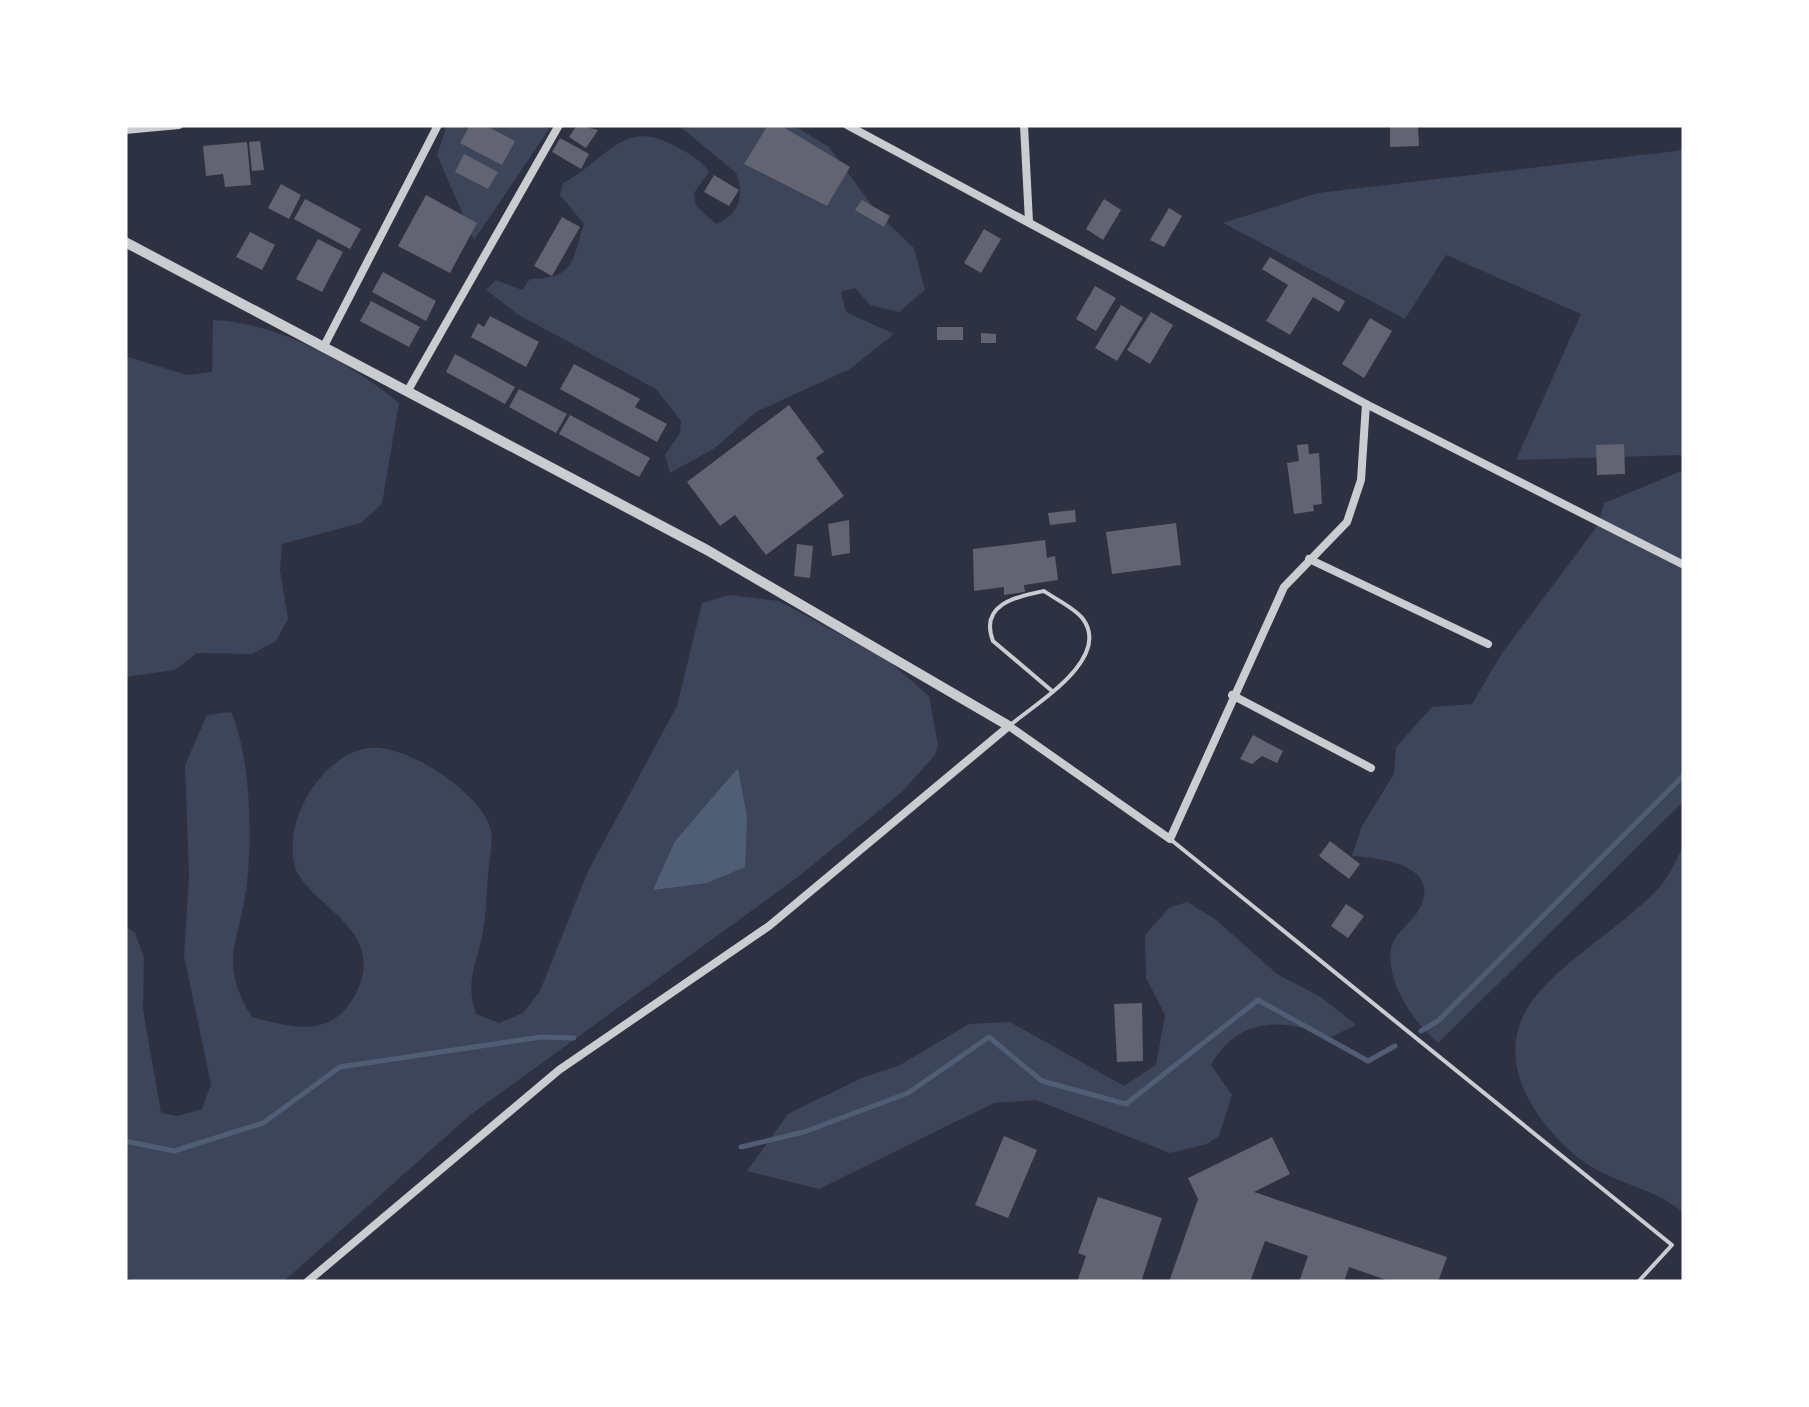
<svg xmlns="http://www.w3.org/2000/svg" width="1809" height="1407" font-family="'Asap Condensed',sans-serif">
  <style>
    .green { fill: #3c4559 }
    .water { fill: #4f5d75 }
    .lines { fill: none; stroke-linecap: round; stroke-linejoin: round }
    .stream { stroke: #4f5d75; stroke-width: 5 }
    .building { fill: #626471 }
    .service { stroke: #caccd0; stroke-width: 4 }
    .minor { stroke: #caccd0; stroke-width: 8 }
    .tertiary { stroke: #caccd0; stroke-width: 10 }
  </style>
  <rect width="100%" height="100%" fill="#2d3142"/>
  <path class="green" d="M447,125h105l-78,115 -37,-85z
    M678,125h115l36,22 50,68 35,33 11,42 -26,22 -29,-7 -15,-17 -14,4 5,20 48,22 -44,35 -94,43 -41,36 -45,25 -5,-18 15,-22 1,-12 -25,-32 -139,-75 -31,-24 10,-10 26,10 8,-11c46,-1 41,-17 54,-55l-24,-29 3,-12c45,-24 61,-68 116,-35 12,7 22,12 30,24l-15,21 2,13 20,18c23,-9 29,-28 20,-51z
    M1684,150v305l-168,5 65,-146 -135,-59 -41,64 -182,-96 95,-30z
    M213,320c63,2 138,43 186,83l-17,101 -21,19 -79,21 -2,26 8,49 -12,22 -24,13 -55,-1 -22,17 -50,7v-321l62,19 25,-3z
    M1684,470v331l-246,242c-24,-20 -52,-60 -47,-94 3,-16 19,-25 27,-38 27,-46 -38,-53 -66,-55l10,-30 32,-52 2,-27 36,-40 40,-3 28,-48 98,-131 6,-22z
    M729,595l50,6 110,60 40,35 9,49 -3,10 -32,36 -105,86 -329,239 -186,166h-146l-12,-5v-351l10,7 9,24 -1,52 18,104 16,3 25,-7 9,-25 -27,-128 5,-80 -4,-111 22,-50 24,-3c20,45 22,129 15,178 -8,55 -27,74 6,127 44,12 86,23 108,-33 20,-55 -44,-76 -63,-112 -4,-7 -5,-23 -4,-30 1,-38 36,-89 76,-94 37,-5 110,44 121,79 4,12 0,26 -1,38 -3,24 -2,52 -8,76 -7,29 -15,43 -5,73l23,9 24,-10 17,-22 48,-120 89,-165 25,-103z
    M1684,845v368c-32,-27 -76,-30 -108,-57 -49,-42 -88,-107 -36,-165 34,-38 81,-64 116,-100 12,-12 20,-31 28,-46z
    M1187,902l28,17 62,55 44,23 35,28 -25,12c-47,-19 -93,-21 -120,28l21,30 -13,41 -12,8 -37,9 -134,-53 -42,3 -175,86 -72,-18 41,-57 73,-36 39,-13 69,-41 41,-2 114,64 32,-21 9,-50 -19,-37 -1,-43 24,-27z"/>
  <path class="water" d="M738,768l9,49 -2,50 -38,16 -54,7 22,-49z"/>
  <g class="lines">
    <path class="stream" d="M1421,1031l17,-10 246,-246
      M125,1141l49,10 89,-28 77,-56 201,-30 33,1
      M741,1147l63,-15 104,-39 81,-56 53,44 84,23 132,-104 110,61 27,-15"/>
  </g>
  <path class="building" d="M470,125h15l30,16 -13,24 -42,-22z
    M577,125l21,5 -12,18 -17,-11z
    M768,125h12l70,42 -23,39 -83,-42z
    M1390,125h28l1,21 -29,1z
    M560,138l29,16 -8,15 -29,-17z
    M260,141l4,29 -12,1 -3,-29z
    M247,142l4,43 -26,2 -2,-13 -17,2 -3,-30z
    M464,154l34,18 -10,17 -33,-17z
    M714,175l25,15 -10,16 -25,-14z
    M281,184l20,11 -12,24 -21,-11z
    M426,195l51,28 -27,50 -52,-27z
    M305,199l56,30 -11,20 -56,-30z
    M1104,199l17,11 -18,30 -17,-11z
    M862,200l28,16 -6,11 -29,-17z
    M1169,208l13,8 -18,31 -14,-7z
    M562,217l18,10 -28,49 -18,-10z
    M984,229l17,10 -20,34 -17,-10z
    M250,232l25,13 -13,25 -26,-13z
    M318,239l25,13 -21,40 -26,-13z
    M1270,257l75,44 -6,11 -26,-15 -23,38 -24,-14 22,-36 -26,-16z
    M383,272l53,29 -10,20 -54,-29z
    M1095,286l21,12 -20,33 -20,-12z
    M371,301l49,26 -11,20 -49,-26z
    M1121,305l22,13 -26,43 -22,-13z
    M1151,312l22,13 -23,39 -23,-14z
    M490,316l49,26 -13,25 -55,-30 7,-14 6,4z
    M1370,318l22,13 -28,47 -22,-14z
    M937,327h26v13h-26z
    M981,333l15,1v9h-15z
    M455,354l60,33 -10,17 -59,-32z
    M574,364l66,35 -5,8 32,17 -10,18 -97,-53z
    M519,389l48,25 -11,19 -47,-26z
    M789,405l35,47 -8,6 28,38 -78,59 -31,-40 -15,11 -33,-44z
    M570,415l80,43 -11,19 -80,-43z
    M1308,444l1,10 10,-1 3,51 -9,1 1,6 -20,3 -7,-51 12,-2 -2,-16z
    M1624,444l1,30 -28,1 -1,-30z
    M1075,510l1,12 -26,3 -2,-12z
    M849,520l1,33 -18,3 -4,-32z
    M1176,523l5,42 -69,9 -6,-42z
    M1045,540l2,18 8,-2 3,24 -34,5 1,7 -21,3v-8l-30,4 -1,-42z
    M797,544l16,2 -3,32 -16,-2z
    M1253,735l30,16 -6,12 -15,-7 -10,8 -12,-5z
    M1330,841l30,23 -11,15 -30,-23z
    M1346,904l18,12 -16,22 -17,-12z
    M1142,1003l1,58 -26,1 -3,-58z
    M1004,1136l33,14 -29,68 -33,-13z
    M1272,1137l18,37 -36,18 193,65 -9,25h-46l-43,-15 -5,15h-45l9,-26 -43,-15 -15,41h-81l29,-83 -10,-21z
    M1098,1197l64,21 -21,64h-64l9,-26 -8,-3z"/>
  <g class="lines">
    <path class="service" d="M1009,726c26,-22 103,-67 74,-107 -8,-11 -28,-20 -39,-28 -28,6 -65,13 -51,50l59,50
      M1170,839l502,406 -34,37"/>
    <path class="minor" d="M847,125l519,279 318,161
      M1024,125l5,97
      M125,130l54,-5
      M323,348l115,-223
      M407,392l152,-267
      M1309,559l179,85
      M1232,695l139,73
      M307,1282l252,-212 210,-144 240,-200 161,113 114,-252 63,-65 14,-42 5,-76"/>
    <path class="tertiary" d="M125,242l582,308 302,176"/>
  </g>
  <rect width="1809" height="1407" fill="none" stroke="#ffffff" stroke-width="255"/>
</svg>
